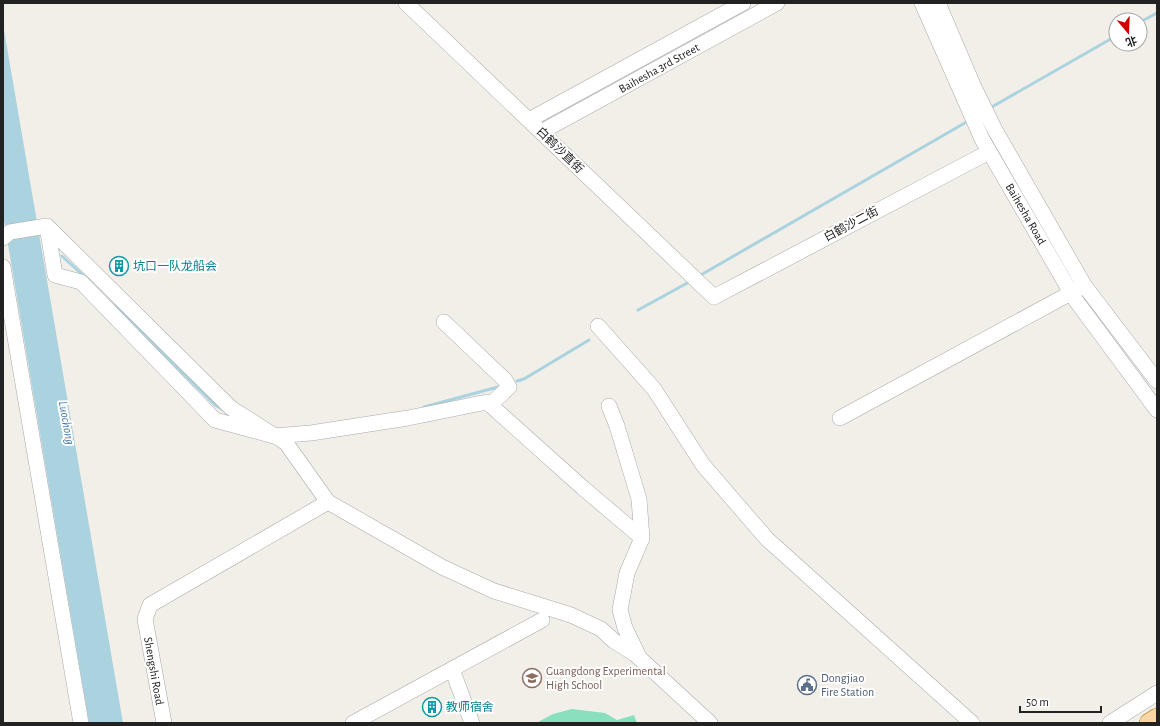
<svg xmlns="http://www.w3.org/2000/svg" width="1160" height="726" font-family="'Alegreya Sans','Noto Sans SC',sans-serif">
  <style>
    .pitch { fill: #88e0be }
    .water { fill: #aad3df }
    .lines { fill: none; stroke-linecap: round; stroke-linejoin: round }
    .stream { stroke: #aad3df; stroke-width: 3 }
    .minor-casing { stroke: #a9a9a9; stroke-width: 16 }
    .major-casing { stroke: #a06b00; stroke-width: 20 }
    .minor { stroke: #fff; stroke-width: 15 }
    .major { stroke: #fcd6a4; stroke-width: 19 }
    .labels { text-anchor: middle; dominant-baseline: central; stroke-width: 4; stroke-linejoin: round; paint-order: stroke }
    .street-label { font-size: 12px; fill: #222; stroke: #fff }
    .culture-label { font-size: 12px; fill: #0d838f; stroke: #fff; text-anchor: start }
    .education-label { font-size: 12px; fill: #785e54; stroke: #fff; text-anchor: start }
    .service-label { font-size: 12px; fill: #4e5e75; stroke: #fff; text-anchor: start }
    .water-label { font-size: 13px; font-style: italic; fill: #4a7aab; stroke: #fff }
  </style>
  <rect width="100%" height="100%" fill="#f2efe9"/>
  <path class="pitch" d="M572,709l33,4 12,7 17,-5 3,8h-101l17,-9z"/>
  <path class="water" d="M3,24l120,699h-34l-86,-508z"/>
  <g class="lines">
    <path class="stream" d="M1140,22l17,-9
      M990,108l126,-72
      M62,256l23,21
      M699,276l271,-156
      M115,306l100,99 9,5
      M638,310l53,-29
      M517,381l7,-2 65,-39
      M424,407l74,-20"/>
    <defs>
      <path id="minor" d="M406,3l308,294 275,-145
        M922,3l60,136 92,159 83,112
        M938,3l35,82 22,45 89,155 73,96
        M529,120l214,-117
        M541,132l236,-129
        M47,226l184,182 55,35 42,59 114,65 52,24 77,24 30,14 13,12 21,13 75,69
        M47,226l8,49 26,7 134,138 59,16 37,-3 97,-15 79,-16 96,86 59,50
        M3,238l7,-6 37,-6
        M3,267l78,456
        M444,322l61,58 4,7 -19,18
        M598,326l56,63 49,76 64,74 205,184
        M609,406l8,20 22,73 3,39 -15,35 -7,37 5,18 14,29
        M840,418l240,-130
        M452,669l20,54
        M164,723l-19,-104 5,-14 178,-103
        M353,723l189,-103
        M1110,723l47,-30"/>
      <path id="major" d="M1149,723l8,-5"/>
    </defs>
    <use href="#minor" class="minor-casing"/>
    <use href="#major" class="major-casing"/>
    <use href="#minor" class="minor"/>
    <use href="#major" class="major"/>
  </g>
  <defs>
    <symbol id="building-ring" viewBox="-11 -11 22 22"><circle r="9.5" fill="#fff" stroke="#0f9aa8" stroke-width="1.5"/><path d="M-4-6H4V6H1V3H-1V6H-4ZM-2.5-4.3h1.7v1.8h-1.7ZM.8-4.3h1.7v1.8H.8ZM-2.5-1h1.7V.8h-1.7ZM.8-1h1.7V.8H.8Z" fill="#0f9aa8"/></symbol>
    <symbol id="school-ring" viewBox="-11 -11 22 22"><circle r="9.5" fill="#fff" stroke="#8d6e63" stroke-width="1.5"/><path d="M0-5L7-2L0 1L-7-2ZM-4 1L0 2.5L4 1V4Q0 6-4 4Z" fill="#8d6e63"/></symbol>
    <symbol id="civic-ring" viewBox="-11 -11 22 22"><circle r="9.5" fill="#fff" stroke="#5c6f8a" stroke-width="1.5"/><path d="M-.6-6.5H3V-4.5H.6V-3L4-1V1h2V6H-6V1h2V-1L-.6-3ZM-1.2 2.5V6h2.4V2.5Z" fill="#5c6f8a"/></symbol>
  </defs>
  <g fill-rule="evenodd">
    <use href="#building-ring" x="108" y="255" width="22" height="22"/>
    <use href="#school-ring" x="521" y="667" width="22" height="22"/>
    <use href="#civic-ring" x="796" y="674" width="22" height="22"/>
    <use href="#building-ring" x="421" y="696" width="22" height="22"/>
  </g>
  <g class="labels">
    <g class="street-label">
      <text transform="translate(659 68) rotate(-29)">Baihesha 3rd Street</text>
      <text transform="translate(560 150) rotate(44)">白鹤沙直街</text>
      <text transform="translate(1026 214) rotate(60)">Baihesha Road</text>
      <text transform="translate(851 224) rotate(-28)">白鹤沙二街</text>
      <text transform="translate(154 671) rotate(80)">Shengshi Road</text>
    </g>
    <g class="culture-label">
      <text x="133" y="266">坑口一队龙船会</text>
      <text x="446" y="707">教师宿舍</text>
    </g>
    <g class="education-label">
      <text x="546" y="671">Guangdong Experimental<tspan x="546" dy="14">High School</tspan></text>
    </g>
    <g class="service-label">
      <text x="821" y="678">Dongjiao<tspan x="821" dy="14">Fire Station</tspan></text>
    </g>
    <g class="water-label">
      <text transform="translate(66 423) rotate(80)">Luochong</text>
    </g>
  </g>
  <rect width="1160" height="726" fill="none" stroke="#222222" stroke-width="8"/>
  <g transform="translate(1128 32) rotate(161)"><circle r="19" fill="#ffffff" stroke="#a7a7a7"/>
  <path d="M0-3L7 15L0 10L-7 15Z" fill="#d40000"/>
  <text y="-6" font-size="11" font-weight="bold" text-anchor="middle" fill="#222222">北</text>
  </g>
  <path d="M1020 706v6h81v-6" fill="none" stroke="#222222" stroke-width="2"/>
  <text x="1026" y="706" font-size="12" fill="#222222" stroke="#ffffff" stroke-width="3" paint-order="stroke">50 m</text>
</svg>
